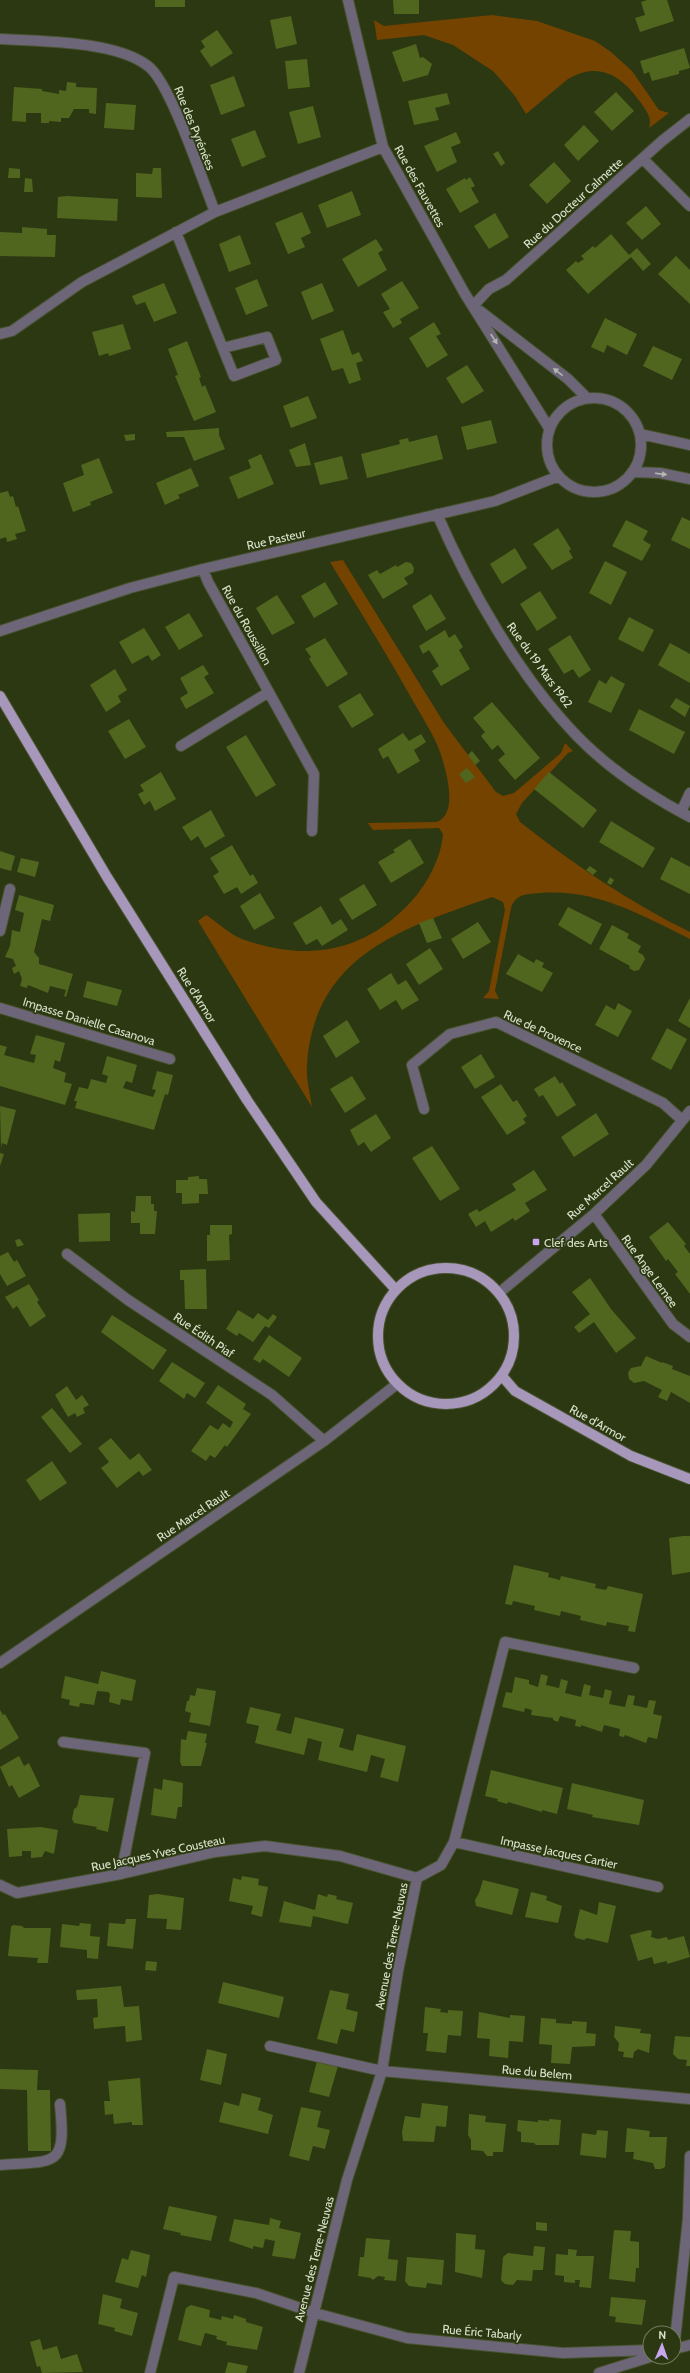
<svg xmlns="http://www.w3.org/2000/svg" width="690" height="2373" font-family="Cabin,sans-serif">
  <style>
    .green { fill: #754300 }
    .building { fill: #50661f }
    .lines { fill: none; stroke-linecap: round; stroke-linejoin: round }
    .minor-casing { stroke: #48532f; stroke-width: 12 }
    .major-casing { stroke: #48532f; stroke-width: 12 }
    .minor { stroke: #6d6678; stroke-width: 10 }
    .major { stroke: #a798bb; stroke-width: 10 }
    .oneway { fill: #b3b7af }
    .poi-dot { fill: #c7a6ef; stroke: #2c3811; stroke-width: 1.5 }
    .labels { text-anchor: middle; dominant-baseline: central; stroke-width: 3.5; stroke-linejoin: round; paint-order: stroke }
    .street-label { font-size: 12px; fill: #d9e2cc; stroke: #2c3811 }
    .poi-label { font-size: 12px; fill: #d9e2cc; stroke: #2c3811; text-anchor: start }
  </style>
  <rect width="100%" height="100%" fill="#2c3811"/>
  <path class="green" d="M492,15l45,6 58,20 16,11 21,19 27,39 10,3 -20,15c3,-11 -2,-16 -8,-25 -18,-26 -41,-43 -73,-24l-42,35 -11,-18 -22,-25 -40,-26 -29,-10 -47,5 -3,-20 10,6z
    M343,560l101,163 52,69 7,4 11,-3 47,-40 4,-10 8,8 -5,2 -46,50 -6,11 4,8c53,42 109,80 170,110v7c-49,-24 -93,-50 -149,-46 -13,1 -25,0 -30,15l-16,83 4,8 -16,-1 6,-7 16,-81 -2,-8 -11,-5c-89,31 -178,58 -185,168 -1,14 3,29 5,42l-114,-186 8,-6c11,7 23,19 36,24 62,22 118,15 165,-33 18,-18 34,-46 36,-72l-4,-6 -66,2 -5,-7 69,-1c22,-9 9,-52 3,-70 -6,-17 -18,-35 -27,-51 -26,-47 -55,-93 -83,-139z"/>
  <path class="building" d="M155,0h30v7h-30z
    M393,0h26v14h-25z
    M647,0h20l7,21 -34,11 -5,-14 10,-3 -4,-13z
    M291,16l6,28 -21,5 -6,-29z
    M217,30l16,23 -22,14 -11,-16 5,-4 -4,-6z
    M416,44l4,14 3,-1 9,7 -4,11 -25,7 -11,-30z
    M684,48l6,20 -11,3v3l-27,7 -3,-9 -5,2 -4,-13z
    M307,59l3,28 -22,2 -3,-28z
    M234,76l11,30 -24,9 -11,-30z
    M67,82l9,1v4l21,1 -1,26 -7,-1v-4h-15l-5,9h-8v4l-12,-1v2h-8v-10h-15v9l-14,-1 2,-34 28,2v2l17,3v-4l7,1z
    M616,92l18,19 -22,20 -18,-19z
    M447,93l3,11 -15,4 4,12 -25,5 -6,-24z
    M106,103l30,2 -2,25 -30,-2z
    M313,106l8,31 -23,7 -9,-32z
    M584,125l15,16 -21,20 -14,-16z
    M255,130l11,27 -24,10 -11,-28z
    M456,132l5,11 -10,4 6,15 -20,10 -13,-26z
    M498,151l7,12 -4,3 -8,-12z
    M554,162l17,19 -24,23 -18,-19z
    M9,168l11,1v9h-12z
    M153,168h8l1,30 -26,-1v-24l16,1z
    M470,177l5,9 -4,2 8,14 -19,11 -14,-24 19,-11 1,2z
    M25,178l7,1 1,13h-9z
    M352,191l9,24 -34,13 -9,-23z
    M67,196l51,3 -1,22 -60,-3 1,-21z
    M646,206l15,18 -19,16 -16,-17z
    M302,212l9,21 -10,5 4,9 -17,7 -13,-31z
    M495,213l14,24 -20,12 -15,-23z
    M22,227l25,2v6h9l-1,22 -55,-1v-24l22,1z
    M611,234l18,21 8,-7 14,16 -8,7 -12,-14 -43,37 -22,-24 10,-9 2,2 6,-4 -3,-3 12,-10 2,2z
    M240,235l11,29 -22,8 -10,-28z
    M376,239l7,11 -5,3 9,17 -29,17 -16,-28z
    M676,256l14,14v34l-32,-30z
    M257,279l11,27 -22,9 -11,-27z
    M402,281l17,27 -19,11 2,4 -9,5 -10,-16 7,-3 -9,-15z
    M164,283l13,30 -23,9 -9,-20 -9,3 -4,-9z
    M322,283l12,28 -22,9 -11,-28z
    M605,318l32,16 -10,21 -20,-10 -3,8 -13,-6z
    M434,322l7,12 -5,2 12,19 -21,13 -18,-30z
    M123,324l8,25 -22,7 -1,-3 -9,3 -7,-24z
    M343,330l9,25 7,-3 4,9 -7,2 5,17 -12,4 -6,-16 -11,3 -12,-32z
    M187,341l14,36 -2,1 3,9 3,-2 11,27 -22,9 -19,-45 3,-1 -10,-26z
    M653,346l29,13 -10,21 -29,-14z
    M467,365l17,26 -22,13 -16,-26z
    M308,396l9,22 -26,10 -8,-22z
    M491,420l6,23 -30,7 -6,-23z
    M219,428v7l6,14 -31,12 -10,-24h-17l-1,-5z
    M135,434v6l-9,1 -2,-6z
    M437,435l6,24 -76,19 -6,-24 39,-10 -1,-4 9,-2 1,4z
    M305,443l6,22 -15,2 -7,-17z
    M261,454l13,30 -36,15 -9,-22 22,-9 -3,-8z
    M342,456l6,23 -28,6 -6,-22z
    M99,458l14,35 -23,9 1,3 -18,7 -10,-29 21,-8 -3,-10z
    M191,468l8,18 -21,9 2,3 -15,7 -9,-22z
    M8,491l2,6 3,-1 3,11 2,-1 8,25 -11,3 2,5 -10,3 -1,-5 -6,2v-46z
    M682,517l8,4v28l-19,-9z
    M626,520l22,11 -5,9 8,5 -9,16 -30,-15z
    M558,528l13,21 -2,2 4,7 -21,12 -19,-26z
    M515,548l12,20 -25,16 -12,-20z
    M605,561l22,11 -16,33 -22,-12z
    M406,562l5,1 3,5 -1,5 -9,5 4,6 -25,15 -15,-24 9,-5 3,4 16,-9 1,2z
    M325,582l13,22 -24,14 -13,-22z
    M540,591l17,27 -20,13 -17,-27z
    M431,594l15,25 -20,12 -14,-25z
    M277,595l18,28 -23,12 -16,-27z
    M189,613l14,23 -24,14 -14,-23z
    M629,617l25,13 -11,22 -25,-13z
    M144,628l17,27 -9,6 -4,-6 -16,9 -13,-22z
    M445,630l4,8 6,-4 8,13 -4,3 11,19 -29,17 -9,-15 7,-5 -10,-16 -6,4 -4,-8z
    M570,635l21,35 -12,8 -6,-9 -9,5 -16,-25z
    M325,638l23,36 -21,13 -18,-28 2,-2 -6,-8z
    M670,643l20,11v29l-32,-18z
    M203,665l6,9 -5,3 10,16 -28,16 -6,-11 8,-5 -8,-15z
    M115,669l12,21 -9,6 3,6 -15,10 -16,-27z
    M611,676l14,8 -14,29 -23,-11 11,-22 7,4z
    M360,693l14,22 -22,13 -14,-22z
    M676,698l14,8 -5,11 -15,-10z
    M492,702l48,56 -25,22 -17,-20 7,-6 -7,-9 -6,5 -11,-14 4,-4 -12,-14z
    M639,709l46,23 -11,22 -45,-24z
    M129,719l17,28 -21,12 -17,-28z
    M403,733l6,8 12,-7 5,8 -12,8 6,11 -22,13 -10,-18 -5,3 -5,-10z
    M246,735l30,50 -20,12 -30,-50z
    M472,751l8,10 -5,4 -7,-10z
    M467,768l8,9 -9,6 -7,-9z
    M161,772l15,27 -21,12 -5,-10 -6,4 -6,-11 6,-3 -4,-6z
    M549,772l48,38 -14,18 -49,-39z
    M211,810l14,26 -20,12 -7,-12 -7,5 -9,-14z
    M611,821l44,27 -12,20 -44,-26z
    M410,839l14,24 -33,20 -13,-21 17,-10 -2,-2z
    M232,845l18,31 3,-2 5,9 -17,11 -4,-7 -13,7 -11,-18 6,-4 -9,-14z
    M0,851l15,5 -4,15 -11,-3z
    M671,857l19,10v27l-30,-15z
    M21,858l18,4 -4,15 -18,-5z
    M590,866l7,5 -4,4 -7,-5z
    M610,877l4,3 -3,5 -4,-2z
    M364,884l13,21 -25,15 -13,-21z
    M260,893l15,25 -21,12 -14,-24z
    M19,895l35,10 -4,16 -8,-2 -8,33 5,6v6l34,10 -7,23 -2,-1 2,-6 -16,-4 -2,7 -20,-8 -1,3 -7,-2 2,-7 -3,-8 -5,3 -2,-6 4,-2 -3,-7 -8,-2 5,-11 2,-16 8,2 4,-19 -9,-3z
    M321,906l11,19 9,-6 7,11 -26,16 -5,-7 -11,6 -13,-22z
    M568,907l34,17 -11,21 -33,-20z
    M433,918l9,20 -15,5 -8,-20z
    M478,922l13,20 -28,17 -12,-20z
    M612,925l17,9 -2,4 14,8 -3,6 5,3 2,4 -6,11 -5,1 -5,-3 1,-2 -31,-17z
    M430,948l13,21 -24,16 -13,-21z
    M518,954l16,9 2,-4 8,4 -2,4 11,6 -11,19 -36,-18z
    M391,973l7,12 8,-5 13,20 -17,10 -6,-10 -16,10 -13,-21z
    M87,981l35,9 -5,16 -34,-9z
    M690,998v30l-12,-7z
    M618,1003l14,8 -14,26 -23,-12 11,-20 9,5z
    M347,1020l13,22 -24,16 -13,-22z
    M667,1028l20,11 -16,31 -20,-11z
    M36,1035l29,8 -5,19 -5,-2 -2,8 13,5 -2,9 8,2 -7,21 -65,-19v-41l7,2 -3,8 30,8 2,-8 -6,-1z
    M481,1054l14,23 -20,12 -14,-22z
    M107,1056l30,9 -5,18 -6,-2 -3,7 19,6 11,3 3,-7 -4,-1 5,-18 16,4 -5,20 -3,-1 -11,36 -79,-22 2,-7h-3l5,-14 9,2 3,-10 15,4 2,-7 -6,-2z
    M352,1076l14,23 -21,14 -15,-24z
    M555,1076l5,8 2,-2 14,23 -19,12 -14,-22 -4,2 -5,-8z
    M501,1084l12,18 4,-2 10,16 -4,3 3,4 -19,12 -26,-38z
    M0,1106l16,4 -9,35 -5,-2 -1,5z
    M596,1113l13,21 -35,23 -13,-20z
    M376,1114l15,24 -20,14 -7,-10 -6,4 -8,-16z
    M432,1146l28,43 -20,12 -28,-43z
    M0,1153l4,1 -4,12z
    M534,1170l13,20 -22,13 5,8 -15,10 -2,-3 -22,14 -6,-11 -9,6 -8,-13 9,-5 2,3 37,-22 -4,-6z
    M199,1176v3h8l1,15h-9v9l-17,1v-11h-6v-13h12v-3z
    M136,1196h15v8h3v7h3l-2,23h-15v-11h-9v-12l4,1z
    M110,1213v28l-31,1 -1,-28z
    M668,1222l18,22 -2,2 6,8v40l-15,-20 3,-2 -10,-13 -2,2 -17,-24z
    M210,1225h22v9l-3,1 1,25 -23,1v-26h3z
    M20,1239l4,6 -7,2 -2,-7z
    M8,1252l6,10 3,-2 9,16 -19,10 -7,-12v-18z
    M206,1269l1,40h-22l-1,-29h-4v-10z
    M590,1278l21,31 25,29 -20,15 -22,-31 -15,11 -5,-6 16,-13 -18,-22z
    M29,1284l10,16 -2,2 9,14 -16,11 -13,-21 -4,3 -8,-12z
    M238,1310l15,9 5,-6 10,7 5,-6 4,3 -8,11 -4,-2 -12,16 -14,-9 -2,3 -11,-7z
    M112,1315l55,35 -14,20 -52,-38z
    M269,1335l33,23 -13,19 -26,-18 -3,4 -7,-4z
    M646,1356l16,7v-1l11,4 -1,3 18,7v27l-19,-11 -4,9 -9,-4 4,-7 -18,-9 -10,2 -5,-4 -1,-6 3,-5 10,-2z
    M172,1362l33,21 -10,15 -8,-5 -3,6 -25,-18z
    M218,1385l28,19 -3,5 8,5 -24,33 -2,-2 -10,13 -5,-3 -4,6 -15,-10 19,-26 8,5 5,-7 7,5 3,-6 -27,-19z
    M67,1386l9,14 6,-5 7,10 -6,3 2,5 -8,4 -2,-4 -7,4 -13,-22z
    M52,1408l30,36 -12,9 -29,-36z
    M111,1438l19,22 9,-7 13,17 -9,6 -4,-5 -22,17 -16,-20 8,-6 -11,-14z
    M52,1461l15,22 -27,18 -14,-21z
    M683,1536h7v36l-18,3 -3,-37z
    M514,1565l35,8 -1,4 12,3 1,-4 35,8 -1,4 11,2 2,-4 35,8 -8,38 -7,-1 1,-5 -22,-4 -1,4 -26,-6 1,-4 -20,-5 -1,5 -26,-6 1,-4 -22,-5 -1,4 -7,-1z
    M101,1671l35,9 -4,21 -11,-2 -1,6 -11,-3 1,-8 -2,-2 -11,-1 -3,14 -14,-2 -1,4 -10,-2 1,-5 -9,-2 4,-22 33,8z
    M541,1674l7,2 -2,9 13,3 2,-9 7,2 -3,12 16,4 3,-13 7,2 -2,9 14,3 2,-9 7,2 -3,13 16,3 3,-12 7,1 -2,9 14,3 2,-8 7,1 -3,13 9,2 -5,23 -9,-2 -2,6 -21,-8 -1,2 -5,-1 1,-7 -16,-4 -2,7 -21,-7v2l-6,-1 1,-6 -16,-4 -2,6 -5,-2v-2l-22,-3 1,-5 -7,-2 -1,4 -22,-5 4,-15 6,1 3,-16 14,3v4l9,3z
    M197,1688l19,3 -6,35 -21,-4 2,-9 -6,-2 2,-10h2l1,-6 5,1z
    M250,1707l31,7 -5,16 15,4 4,-17 49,12 -5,18 14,4 4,-17 49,12 -8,36 -18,-5 5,-18 -14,-4 -4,17 -49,-12 4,-18 -14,-4 -4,17 -49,-12 4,-17 -13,-3z
    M0,1710l3,5 2,-1 14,24 -19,12z
    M188,1731l19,3 -2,9h2l-6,23h-19l-2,-4 1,-23 5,1z
    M19,1756l5,10 5,-3 11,23 -21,12 -7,-13 -3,2 -9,-20z
    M491,1770l72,18 -6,26 -15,-4v2l-34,-10 -1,2 -10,-3 1,-2 -13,-3z
    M163,1779l20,4 -1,24h-4l-2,12 -25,-4 3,-27 8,2z
    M572,1783l72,17 -5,25 -47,-8 1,-2 -26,-6z
    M80,1795l34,3 -6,34 -12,-3 1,-2 -23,-4 -2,-4 2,-10 3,-2z
    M41,1827l17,3 -4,24 -9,-3 -3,6 -11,1v-7h-9v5l-13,1 -2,-28z
    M242,1876l17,3 -1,6 10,2 -6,30 -11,-3 2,-8 -24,-5 4,-23 8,2z
    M483,1880l36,9 -7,26 -36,-9 -1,-6 4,-7z
    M531,1892l16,4 -1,4 16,6 -4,17 -33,-6z
    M158,1894l26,4 -3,32 -15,-1 1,-10 -20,-1 2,-23z
    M318,1894l9,3 1,-3 9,2 -1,3 17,4 -5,21 -35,-8 -2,11 -32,-5 5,-21 31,9z
    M599,1902l17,4 -8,37 -21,-5 -3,2 -8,-2 -2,-3 6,-26 17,6z
    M126,1919h10l-3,30 -26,-3 2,-23 16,1z
    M80,1923l11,1 -1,12 10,1 -2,22 -11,-1v-8l-27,-3 2,-23 17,2z
    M13,1925l9,1 2,2h27l-3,35h-11l1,-5 -30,-2 3,-29z
    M649,1930l3,1 -1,6 7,2 9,-2 1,3 16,-4 6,21 -23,7v-3l-13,3 -2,-7 -14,4 -8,-26z
    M146,1961l11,1 -1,9 -11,-1z
    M223,1982l61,15 -5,21 -61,-15z
    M121,1986l3,21 15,-1 3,34 -16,2 -1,-16 -31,3 -1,-11 5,-1 -1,-18 -20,1 -1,-10z
    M330,1990l19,4 -3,15 12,3 -4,20 -13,-3 -4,15 -20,-5z
    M425,2007l16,2 -1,3 8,1v-3l15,1 -2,25 -13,-1 -2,18 -20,-2 2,-18h-5z
    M479,2012l31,6v-3l15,1 -2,26 -14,-1 -1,17 -19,-2 1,-17 -13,-1z
    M541,2018l15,1v4l16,1v-3l15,1 -1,11 10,1 -1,12 -23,1 -2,17 -19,-1 1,-18 -13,-1z
    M615,2026l26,3 -1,4 11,1 -2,19 -11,-4 -4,3 -1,6 -10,-1 1,-5 -6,-1 1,-8 -5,-6z
    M675,2036l15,1v29h-4l1,-6 -9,-1 -5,-5z
    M207,2049l20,5 -6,31 -21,-5z
    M317,2061l21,5 -9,31 -20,-5z
    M0,2069l38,1 -1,20h13l1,61h-23l-1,-61 -27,-1z
    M140,2078l3,47h-11v-3l-18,2 -1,-10 -8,1 -1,-14h6l-2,-20z
    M242,2093l19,5 -3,12 15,5 -5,19 -49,-12 5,-20 15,4z
    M422,2103l26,3 -2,21 -10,-1 -2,16 -31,-1 -1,-9 3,-16 15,2z
    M301,2107l20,4 -4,16 13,3 -5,19 -12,-3 -4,15 -20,-5z
    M469,2114l17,2 -1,6 21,2 -3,28h-10v4h-6l-4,-5 -12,-1v-10l-3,-5z
    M549,2119l12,1 -2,25h-23l-2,-2 -13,-1v-10l-4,-1 1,-11 20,2v-2l11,1z
    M627,2128l23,3 -1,6h18l-2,30 -4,2h-6l-2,-6 -20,-4 1,-7h-9z
    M597,2130l11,1 -2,27 -26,-3 2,-22 14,2z
    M169,2206l48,10 -6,25 -31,-6 1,-2 -18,-4z
    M270,2218l11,3 -2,7 22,5 -6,26 -23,-3 3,-15 -10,-2 -2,9 -10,-2v3l-24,-8 5,-22 35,6z
    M536,2222l11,1v8l-11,-1z
    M614,2230l17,1 -1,10 9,1v26h-3l-1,14 -26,-3z
    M456,2233l20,2 -1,14 10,1 -3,28 -27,-6z
    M366,2238l24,2 -2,19 10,1 -2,21 -12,-1 1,-3 -7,-1 -5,4 -2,-2 -13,-2 2,-19h4z
    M534,2246l11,1 -2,23h-10l-1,11 -15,-1 -4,5 -8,-1 -4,-4 2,-23 5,-4 25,3z
    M568,2249l9,1 -1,6h18l-3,32 -12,-1 1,-7h-5v3l-11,-1v-6l-9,-1 1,-21 12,1z
    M131,2250l19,5 -4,22 -4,-2 -4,13 -23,-6 7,-24 6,2z
    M407,2257l37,3 -2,25 -15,-2 -1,5 -17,-2 -4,-5z
    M103,2294l19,5 -2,9 18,5 -6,23 -18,-5 1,-3 -17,-4z
    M611,2297l35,3 -4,25 -27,-3 1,-5 -7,-1z
    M191,2305l19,5 -1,7 12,3 1,-4 11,3 1,-4 12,4v3l17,5 -6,23 -31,-5 1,-3 -11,-3 1,-3 -12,-3 -4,13 -23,-6 8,-32z
    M40,2339l3,11 14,-4 4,13 16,-5 6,18 -41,1 -2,-7 -3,1 -7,-25z
    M228,2362l20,4 -2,7h-21z"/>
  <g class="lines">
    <defs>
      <path id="minor" d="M348,0l35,147 82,147 84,134
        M0,39c41,2 116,2 148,27 22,16 55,116 67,146
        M643,159l47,47
        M176,232l58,144 42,-16 -9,-23 -44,11
        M473,306l16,-17 17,-9 156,-139 28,-22
        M480,311l88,68 19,19
        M0,334l12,-3 70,-49 133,-70 168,-65
        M547 445a47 47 0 1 1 94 0a47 47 0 1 1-94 0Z
        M640,434l50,11
        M632,472l28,1 30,6
        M437,514c33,76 83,163 140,222 32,33 73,60 113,81
        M203,569l5,13 106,192 -2,57
        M0,631l130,-43 73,-19 292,-68 64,-25
        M181,746l88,-54
        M681,812l9,-19
        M0,931l10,-42
        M0,1008l170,51
        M424,1109l-12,-44 38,-31 46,-12 167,81 19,17
        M594,1214l79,110 17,13
        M67,1254l61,46 144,95 52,46
        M499,1293l95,-79 52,-49 44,-54
        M0,1663l324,-222 73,-57
        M63,1742l82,11 -24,121
        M454,1842l204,45
        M0,1885l17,8 104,-19 94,-22 50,-6 75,10 77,22
        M270,2046l112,25 308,28
        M0,2165c58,-4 66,2 60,-61
        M674,2349l14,-130 2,-63
        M674,2349l16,-4
        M150,2373l24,-96 82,16 59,20 92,25 156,15 87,-3
        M299,2373l48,-193 35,-109 16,-100 19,-93 24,-13 13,-23 51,-200 129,26
        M599,2373l51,-16"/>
      <path id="major" d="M0,696l107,181 140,223 69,102 80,88
        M378 1336a68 68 0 1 1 136 0a68 68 0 1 1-136 0Z
        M502,1376l13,15 116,65 59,23"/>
    </defs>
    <use href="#minor" class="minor-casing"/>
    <use href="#major" class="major-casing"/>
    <use href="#minor" class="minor"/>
    <use href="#major" class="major"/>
  </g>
  <defs><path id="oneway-solid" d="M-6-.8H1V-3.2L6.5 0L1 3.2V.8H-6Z"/></defs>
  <g class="oneway">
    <use href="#oneway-solid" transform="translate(494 339) rotate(57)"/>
    <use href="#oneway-solid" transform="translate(558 372) rotate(-142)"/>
    <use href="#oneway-solid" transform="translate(661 474) rotate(7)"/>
  </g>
  <rect class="poi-dot" x="532" y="1238" width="8" height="8" rx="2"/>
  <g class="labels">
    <g class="street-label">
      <text transform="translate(195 128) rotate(68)">Rue des Pyrénées</text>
      <text transform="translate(420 186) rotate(61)">Rue des Fauvettes</text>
      <text transform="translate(573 203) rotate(-42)">Rue du Docteur Calmette</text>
      <text transform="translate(276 539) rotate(-13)">Rue Pasteur</text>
      <text transform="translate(247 625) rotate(61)">Rue du Roussillon</text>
      <text transform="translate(540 665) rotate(54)">Rue du 19 Mars 1962</text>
      <text transform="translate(197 995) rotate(58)">Rue d'Armor</text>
      <text transform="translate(89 1021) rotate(17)">Impasse Danielle Casanova</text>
      <text transform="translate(543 1031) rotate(25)">Rue de Provence</text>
      <text transform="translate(600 1189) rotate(-42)">Rue Marcel Rault</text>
      <text transform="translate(650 1271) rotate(54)">Rue Ange Lemee</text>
      <text transform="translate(204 1335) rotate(34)">Rue Édith Piaf</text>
      <text transform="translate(598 1423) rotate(29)">Rue d'Armor</text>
      <text transform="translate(193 1515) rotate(-34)">Rue Marcel Rault</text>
      <text transform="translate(559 1852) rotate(12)">Impasse Jacques Cartier</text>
      <text transform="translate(158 1853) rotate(-12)">Rue Jacques Yves Cousteau</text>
      <text transform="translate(391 1946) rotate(-79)">Avenue des Terre-Neuvas</text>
      <text transform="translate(537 2072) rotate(5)">Rue du Belem</text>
      <text transform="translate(314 2259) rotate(-76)">Avenue des Terre-Neuvas</text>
      <text transform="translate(482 2332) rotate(5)">Rue Éric Tabarly</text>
    </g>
    <g class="poi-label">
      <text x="544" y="1242">Clef des Arts</text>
    </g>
  </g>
  <g transform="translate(662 2345) rotate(2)"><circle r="19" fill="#2c3811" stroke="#717c5c"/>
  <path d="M0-3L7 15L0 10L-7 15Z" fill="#c7a6ef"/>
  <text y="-6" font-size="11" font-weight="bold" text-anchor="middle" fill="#d9e2cc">N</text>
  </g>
</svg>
